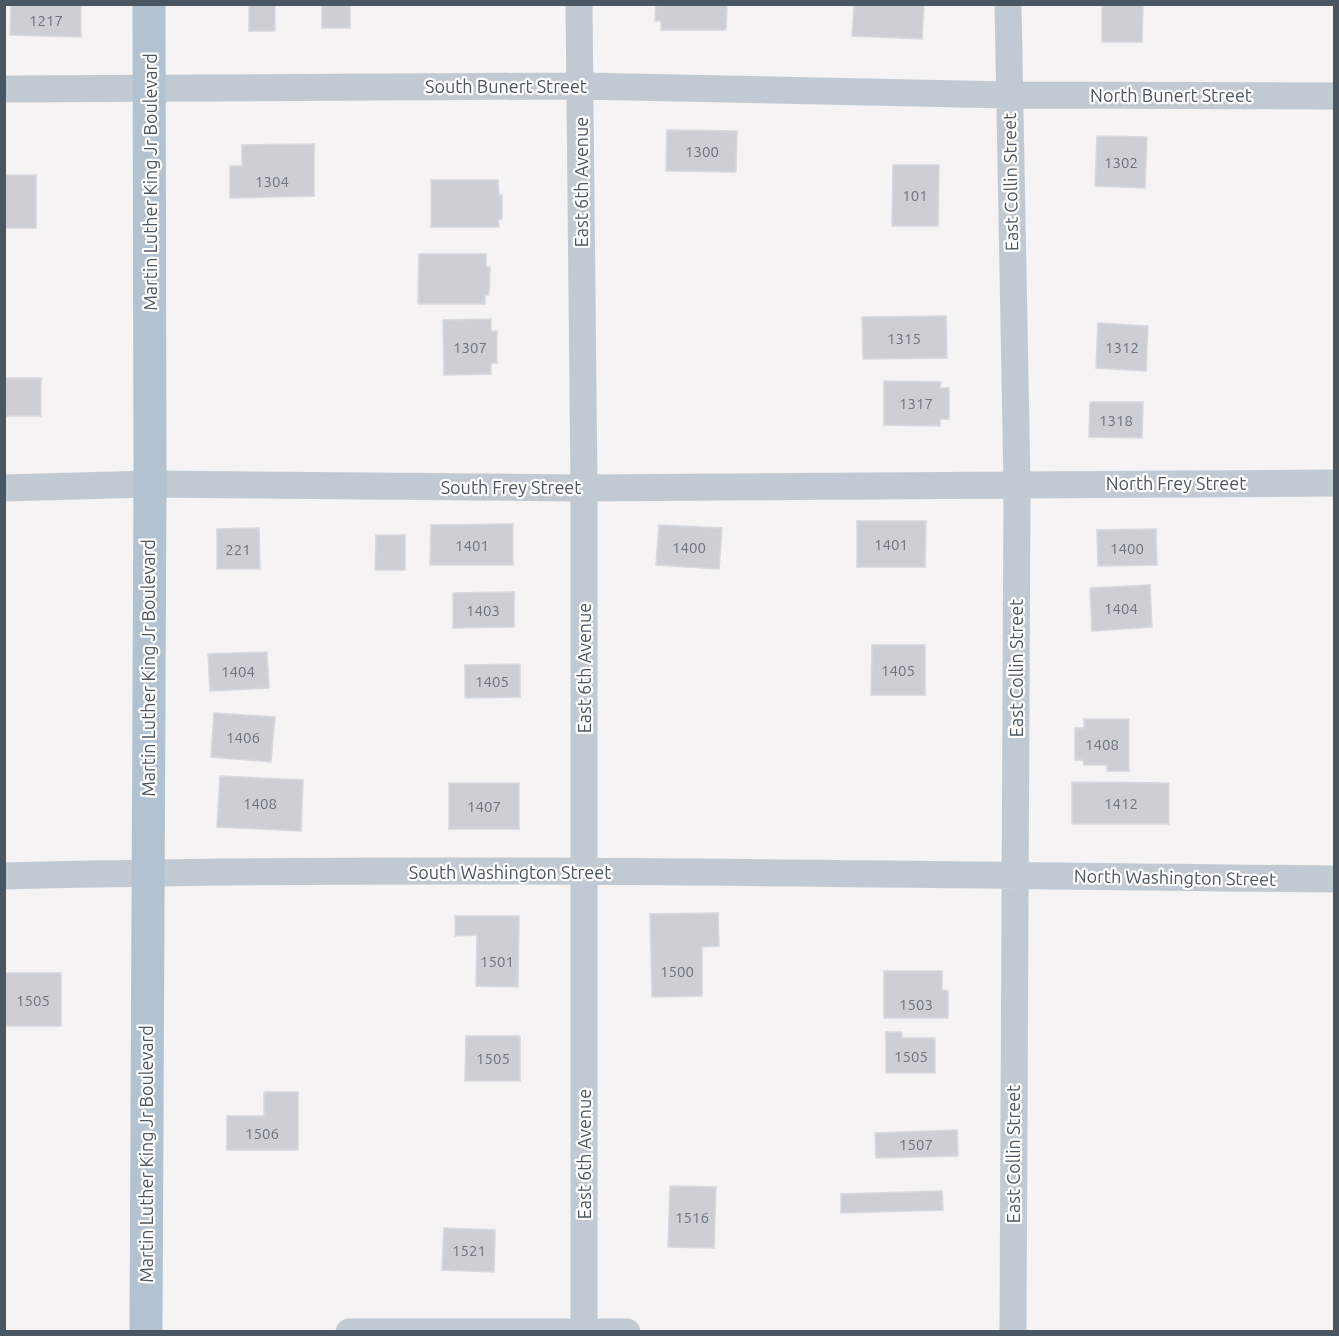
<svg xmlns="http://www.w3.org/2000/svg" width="1339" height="1336" font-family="Ubuntu,sans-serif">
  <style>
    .building { fill: #cdcfd5; stroke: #d7d9de; stroke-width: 1.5 }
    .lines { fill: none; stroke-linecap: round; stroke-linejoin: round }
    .street { stroke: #c1cad2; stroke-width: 27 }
    .primary { stroke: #b3c2d1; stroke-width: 33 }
    .labels { text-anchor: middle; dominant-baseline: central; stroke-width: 4.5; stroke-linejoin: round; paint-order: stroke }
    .number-label { font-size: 15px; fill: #6b747e }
    .street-label { font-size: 18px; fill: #4a5661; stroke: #fff }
  </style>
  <rect width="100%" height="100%" fill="#f5f3f3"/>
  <path class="building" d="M11,4h70v33l-71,-2z
    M249,4h26v27h-26z
    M322,4h28v24h-28z
    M656,4h71l-1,26h-65v-9h-6z
    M854,4h70l-2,35 -70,-3z
    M1102,4h41l-1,38h-40z
    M667,130l70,1 -1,41 -70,-1z
    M1097,136l50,1 -2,51 -50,-2z
    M314,144v52l-84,2v-32h12v-21z
    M893,165h46l-1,61h-46z
    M4,175h32v53h-32z
    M431,180h67l1,15h3v24l-4,1 1,7h-68z
    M419,254h67v13h4l-1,28h-4v9h-67z
    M946,316l1,42 -84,1 -1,-42z
    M491,319v12h6v32h-6v11l-47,1 -1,-55z
    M1098,323l50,3 -2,45 -50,-3z
    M4,378h37v38h-37z
    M884,381l57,1 -1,6h9v31h-9v7l-56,-1z
    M1090,402h53l-1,36 -53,-1z
    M857,521h69l-1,46h-68z
    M513,524v41h-83l1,-40z
    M659,525l63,3 -3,41 -63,-4z
    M259,528l1,41h-43v-40z
    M1156,529l1,36 -59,1 -1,-36z
    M376,535h29v35h-30z
    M1150,585l2,42 -60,4 -2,-43z
    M514,592v35l-61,1v-35z
    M872,645h53v50h-54z
    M267,652l2,36 -59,3 -2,-37z
    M520,664v33l-55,1v-33z
    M214,713l61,4 -4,45 -60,-5z
    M1084,719h45v52h-22v-6h-23l-1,-5h-8v-32h9z
    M220,776l83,4 -2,51 -84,-4z
    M1072,782l97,1v41h-97z
    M449,783h70v46h-70z
    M718,913l1,33 -17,1v49l-50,1 -2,-83z
    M455,916h64l-1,71 -42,-1 1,-51 -22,1z
    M884,971h58v19l6,1v27h-64z
    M4,973h57v53h-57z
    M886,1032h16v6h33v35h-49z
    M466,1036h54v45h-55z
    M264,1092h34v58h-71v-34h37z
    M957,1130l1,26 -82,2 -1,-25z
    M670,1186l46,1 -2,61 -46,-1z
    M942,1191l1,19 -102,3v-19z
    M444,1228l51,2 -1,42 -52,-2z"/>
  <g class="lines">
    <path class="street" d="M579,4l5,484v844
      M1008,4l9,480 -4,848
      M4,89l577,-3 427,9 326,1
      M4,488l146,-4 434,4 750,-5
      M4,876c444,-11 887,-1 1330,3
      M349,1332h278"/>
    <path class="primary" d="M146,1332l4,-848 -1,-480"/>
  </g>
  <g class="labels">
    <g class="number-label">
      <text x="46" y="20">1217</text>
      <text x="702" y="151">1300</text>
      <text x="1121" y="162">1302</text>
      <text x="272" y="181">1304</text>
      <text x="915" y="195">101</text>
      <text x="904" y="338">1315</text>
      <text x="470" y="347">1307</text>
      <text x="1122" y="347">1312</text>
      <text x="916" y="403">1317</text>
      <text x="1116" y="420">1318</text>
      <text x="891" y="544">1401</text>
      <text x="472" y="545">1401</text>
      <text x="689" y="547">1400</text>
      <text x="1127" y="548">1400</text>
      <text x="238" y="549">221</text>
      <text x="1121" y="608">1404</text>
      <text x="483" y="610">1403</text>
      <text x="898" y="670">1405</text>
      <text x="238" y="671">1404</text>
      <text x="492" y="681">1405</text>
      <text x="243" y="737">1406</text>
      <text x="1102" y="744">1408</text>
      <text x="260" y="803">1408</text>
      <text x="1121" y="803">1412</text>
      <text x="484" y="806">1407</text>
      <text x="497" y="961">1501</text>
      <text x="677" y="971">1500</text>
      <text x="33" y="1000">1505</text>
      <text x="916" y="1004">1503</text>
      <text x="911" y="1056">1505</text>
      <text x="493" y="1058">1505</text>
      <text x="262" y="1133">1506</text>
      <text x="916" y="1144">1507</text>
      <text x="692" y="1217">1516</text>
      <text x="469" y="1250">1521</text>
    </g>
    <g class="street-label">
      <text x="506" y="86">South Bunert Street</text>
      <text x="1171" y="95">North Bunert Street</text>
      <text transform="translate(150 182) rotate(-90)">Martin Luther King Jr Boulevard</text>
      <text transform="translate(581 182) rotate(-90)">East 6th Avenue</text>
      <text transform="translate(1010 182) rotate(-91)">East Collin Street</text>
      <text x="1176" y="483">North Frey Street</text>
      <text x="511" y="487">South Frey Street</text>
      <text transform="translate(148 668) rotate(-90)">Martin Luther King Jr Boulevard</text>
      <text transform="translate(584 668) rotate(-90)">East 6th Avenue</text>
      <text transform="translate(1016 668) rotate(-90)">East Collin Street</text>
      <text x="510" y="872">South Washington Street</text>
      <text transform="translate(1175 877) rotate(1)">North Washington Street</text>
      <text transform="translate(146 1154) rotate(-90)">Martin Luther King Jr Boulevard</text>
      <text transform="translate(584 1154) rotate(-90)">East 6th Avenue</text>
      <text transform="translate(1013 1154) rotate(-90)">East Collin Street</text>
    </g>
  </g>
  <rect width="1339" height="1336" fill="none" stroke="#4a5661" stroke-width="12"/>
</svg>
